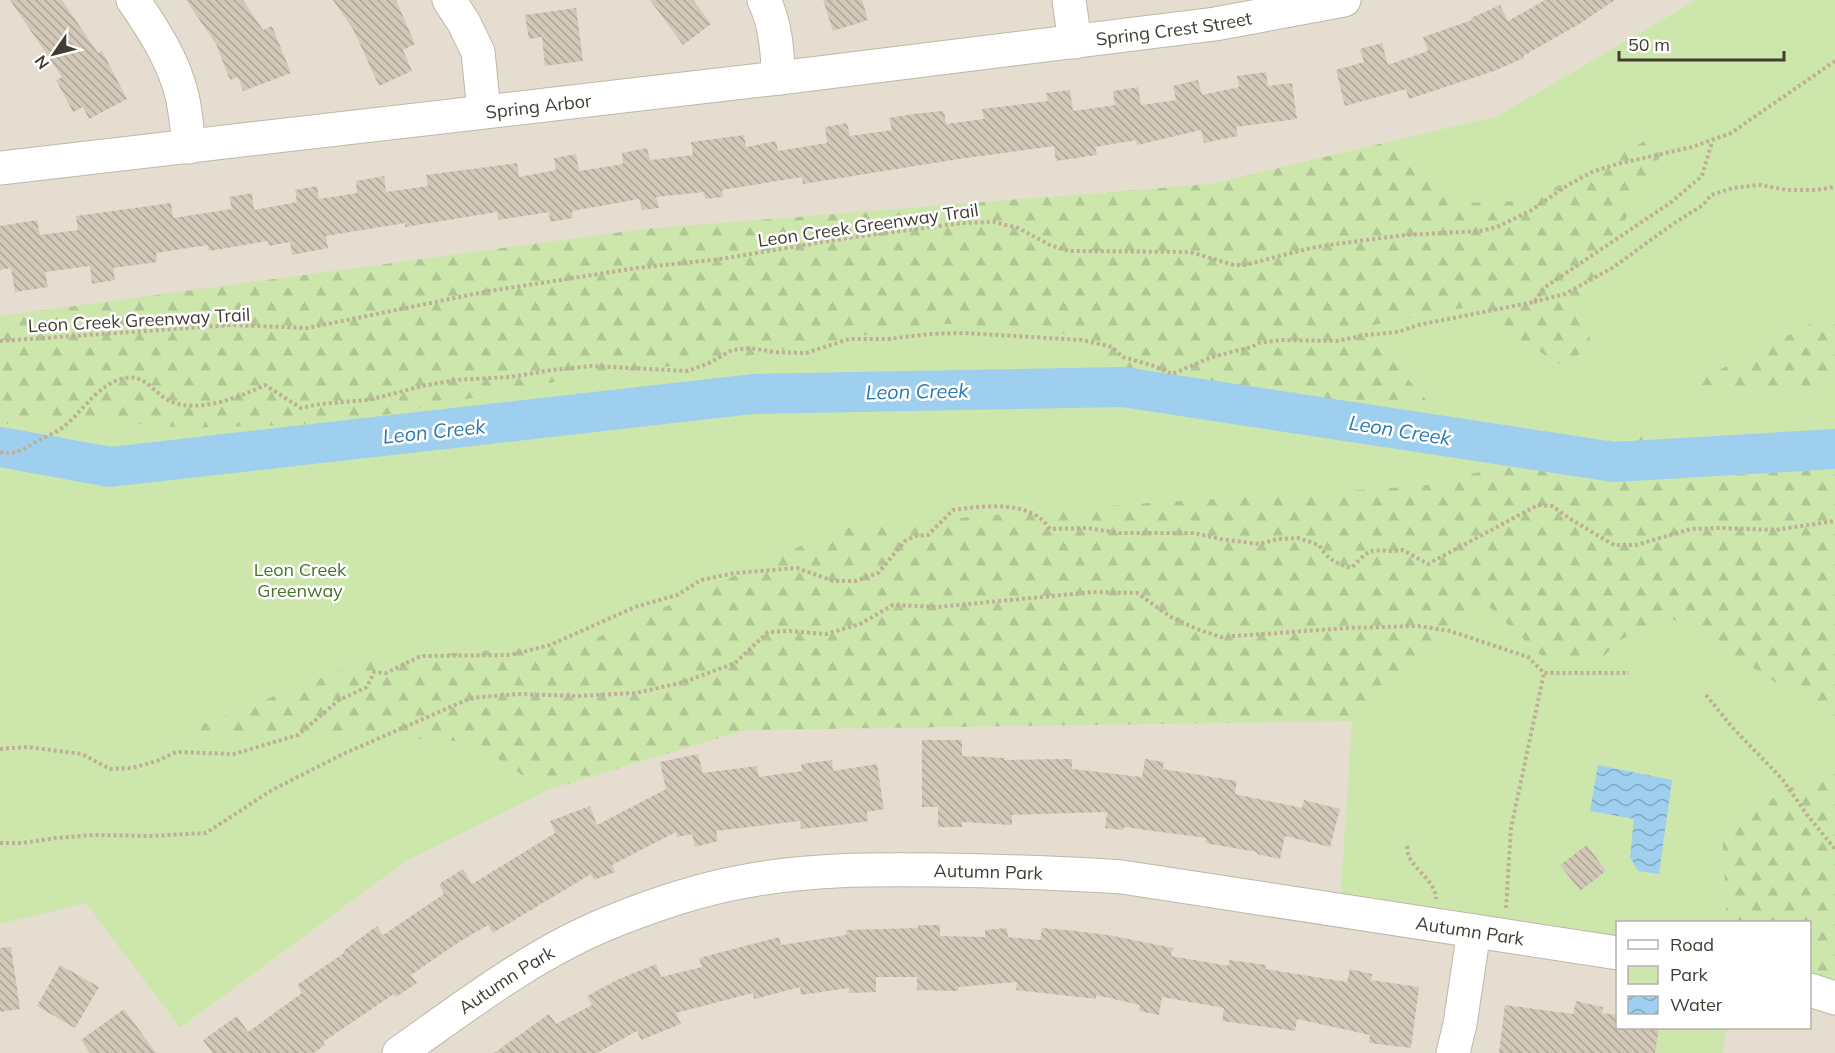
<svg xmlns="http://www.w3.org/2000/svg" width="1835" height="1053" font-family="Mulish,sans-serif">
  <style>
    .residential { fill: #e5ded0; fill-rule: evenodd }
    .green { fill: #cce6ab }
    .forest { fill: url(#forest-firs) }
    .water { fill: url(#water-waves) }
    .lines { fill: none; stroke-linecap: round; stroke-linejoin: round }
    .river { stroke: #9ecfef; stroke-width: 40 }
    .building { fill: url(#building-back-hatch) }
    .minor-casing { stroke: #bfb7a8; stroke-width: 35 }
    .path { stroke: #beb097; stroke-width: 4; stroke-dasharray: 3 3; stroke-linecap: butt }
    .minor { stroke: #fff; stroke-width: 33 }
    .labels { text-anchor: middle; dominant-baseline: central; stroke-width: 5; stroke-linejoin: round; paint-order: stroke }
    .street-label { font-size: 18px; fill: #433c33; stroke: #fff }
    .park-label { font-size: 18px; fill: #457328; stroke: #fff }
    .water-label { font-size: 20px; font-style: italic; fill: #2e79ad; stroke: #fff }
  </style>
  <defs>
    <pattern id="forest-firs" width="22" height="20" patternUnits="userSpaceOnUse" patternTransform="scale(1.5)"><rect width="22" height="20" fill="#cce6ab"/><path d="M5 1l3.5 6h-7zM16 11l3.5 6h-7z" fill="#b0c694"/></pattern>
    <pattern id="water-waves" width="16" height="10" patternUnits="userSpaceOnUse" patternTransform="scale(1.5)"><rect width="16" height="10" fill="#9ecfef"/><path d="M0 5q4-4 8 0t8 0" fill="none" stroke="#82a9c2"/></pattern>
    <pattern id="building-back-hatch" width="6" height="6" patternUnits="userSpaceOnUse" patternTransform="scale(1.5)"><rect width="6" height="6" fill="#d3c8b8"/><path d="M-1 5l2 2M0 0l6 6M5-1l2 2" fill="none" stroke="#ada496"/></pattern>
  </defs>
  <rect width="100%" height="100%" fill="#f1ece2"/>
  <path class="residential" d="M0,0h1696l-199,116 -286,68 -567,45 -644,90z
    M1835,563v490h-1835v-129l86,-22 94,126 225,-166 145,-73 195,-59 336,-8zM1618,922h192v106h-192z"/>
  <path class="green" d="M1696,0h139v980l-25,-7v-51h-192l-1,16 -277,-33 12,-184 -271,1 -336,8 -195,59 -145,73 -225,166 -94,-125 -86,21v-605l644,-90 567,-45 286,-68z
    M1658,1028h68l-3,25h-68z"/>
  <path class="forest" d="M1678,124l-96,174 9,48 -28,20 -96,-59 -104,20 63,73 -153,-1 -140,-25 -76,-44 -124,-7 -192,34 -176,23 -222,43 -155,5 -151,-13 -37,11v-110l644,-87 567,-45 181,-43 61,62 76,-2z
    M1835,312v67l-31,8 -115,-2z
    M1628,436l207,13v271l-127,-81 -39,-22 -51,24 -19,21 -52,-1 -64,-60 -130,120 -608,9 -195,59 -28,-14 -48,-33 -152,-9 -145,1 192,-75 214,-15 255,-115 232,-21 352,-22z
    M1835,751v214l-10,12 -15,-4v-51h-83l-5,-92 105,-65z"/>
  <path class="water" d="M1598,765l74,15 -13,94 -21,-3 -8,-14 4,-38 -44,-8z"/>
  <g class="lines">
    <path class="river" d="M0,447l110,20 643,-73 370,-7 491,75 221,-13"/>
  </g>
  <path class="building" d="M10,0h52l36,53 4,-2 25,48 -38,20 -6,-12 -10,5 -17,-32 6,-3z
    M186,0h57l20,30 9,-4 19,47 -48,18 -5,-14 -8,3 -14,-36z
    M333,0h63l19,44 -12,6 9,21 -33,15 -26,-57z
    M650,0h43l18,24 -28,21z
    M823,0h39l6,20 -35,11z
    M1545,0h70l-34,23 -58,33 1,2 -30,13 -85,28 -3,-10 -61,17 -9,-36 28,-8 -4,-13 22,-6 6,22 40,-14 -5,-14 49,-17 -1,-2 29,-13 8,16z
    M576,8l7,53 -38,5 -3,-29 -13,2 -4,-24z
    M1266,72l2,14 24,-3 5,36 -61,8 2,9 -34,7 -3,-13 -64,15 -1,-5 -41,7 2,8 -41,6 -2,-15 -95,13 -156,25 -1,-7 -80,13 1,7 -18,2 -1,-7 -48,5 3,11 -17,2 -3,-11 -67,12 1,7 -23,4 -1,-10 -50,8 -2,-8 -92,15v-4l-79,13 2,12 -36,7 -2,-13 -21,4 -1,-5 -59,10 -1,-6 -52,8 1,9 -44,6 2,12 -23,4 -2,-18 -45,6 3,15 -33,5 -4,-24 -11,2v-44l37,-6 3,15 38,-5 -2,-14 95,-13 2,15 59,-9 -3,-12 23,-4 2,17 43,-8 -2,-12 22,-4 2,13 38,-6 -1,-12 28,-5 2,16 42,-6 -2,-11 91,-12 2,14 37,-7 -2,-12 22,-4 3,17 44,-7 -1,-11 25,-5 3,12 43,-5 -2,-13 53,-7 2,12 30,-6 2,10 49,-8 -2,-16 22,-4 3,13 42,-6 -3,-12 24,-4 31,-3 2,13 38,-5 -2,-10 66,-8 -2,-8 24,-3 3,21 42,-6 -2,-14 25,-4 3,18 35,-5 -3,-14 25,-6 4,15 37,-8 -2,-11z
    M922,740h40v16l43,2 -1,2 68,-1v10l70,8 3,-18 19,3 -1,7 74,12 -2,13 67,14 2,-8 36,9 -10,38 -45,-11 -5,23 -23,-5v-2l-52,-9 1,-5 -82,-11 -1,3 -18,-2 2,-16 -95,3v10l-50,-3v5h-24v-20h-16z
    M698,754l5,19 54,-7 2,11 43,-6 -1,-7 31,-4 1,11 44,-7 7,45 -17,3 1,9 -20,3 -47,5 -1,-8 -84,10 2,10 -23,6 -3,-13 -15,3 -1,-5 -64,33 3,7 -21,8 -3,-6 -98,59 -5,-8 -29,17 -48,33 6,8 -21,14 -2,-3 -71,48 2,3 -11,8h-102l-9,-13 34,-24 11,16 54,-39 -5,-8 47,-32 -1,-2 34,-25 6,9 61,-41 -5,-10 24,-15 9,15 83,-51 -5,-12 40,-15 7,19 69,-36 -6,-27z
    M1587,845l19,26 -26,20 -20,-26z
    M918,925h22v11l45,1v-7l22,-2 1,9 32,3 2,-12 34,3 38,5 59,12 -2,8 58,10v-6l37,5 -1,4 82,13 3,-13 22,5 -1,6 48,7 -8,61 -42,-5 1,-8 -73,-16 -2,12 -73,-10 2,-13 -62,-11 -3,18 -20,-4 1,-6 -44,-10v4l-80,-9 1,-8 -59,5v4l-41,-1v-13h-41v15l-27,1v-5l-48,7 -1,-8 -46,12 -1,-6 -77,20 5,11 -40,16 -4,-9 -40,22h-103l55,-39 7,10 36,-19 -5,-9 32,-17 37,-15 5,13 41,-10 -3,-9 80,-21 2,8 65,-10v-5l72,-2z
    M11,947l9,62 -20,3v-64z
    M60,965l39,22 -24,41 -38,-22z
    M1576,1001l27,6 -1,6 15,2v13h42l-4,25h-156l6,-48 68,9z
    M124,1009l32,44h-66l-9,-13z"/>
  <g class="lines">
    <defs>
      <g id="minor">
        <path d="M133,0c20,29 41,61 49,96 4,16 5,34 7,51"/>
        <path d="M449,0l15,23 14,29 6,59"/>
        <path d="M764,0c12,25 13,51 15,78"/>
        <path d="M1069,0l6,42"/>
        <path id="s1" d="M0,168l779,-90 436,-54 129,-24"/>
        <path d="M1810,990l25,8"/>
        <path id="s2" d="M399,1053c68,-48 135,-100 212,-131 42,-17 86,-32 130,-40 66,-13 133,-13 199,-12 61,1 121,3 182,7l496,76"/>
        <path d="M1453,1053l7,-29 14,-93"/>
      </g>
    </defs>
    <use href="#minor" class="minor-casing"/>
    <path class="path" d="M1534,302l31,-8 47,-26 64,-46 27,-17 8,-10 22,-7 27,-3 28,5h27l20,-3
      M0,341l232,-16 76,3 181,-37 148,-23 83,-9 127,-21 115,-15 32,-1 24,6 32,17 19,6 121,1 44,13h11l66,-17 25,-4 69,-9 75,-4 17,-4 33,-16 38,-26 24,-13 25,-8 75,-17 39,-14 104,-72
      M0,452c15,3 22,-2 34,-9 9,-5 19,-9 28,-15 20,-15 33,-41 59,-49 24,-8 33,16 51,23 28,11 68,-5 93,-17l36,23 19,-4 49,-4 53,-14 34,-6 54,-3 42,-7 39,-4 97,5 21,-8 23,-13 18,-2 24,4 32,1 43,-14h39l42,-5 34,-1 118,7 30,7 11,10 31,9 18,8 40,-17 40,-10 7,-4 21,-3 57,1 29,-6 32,-3 20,-7 116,-23 11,-15 125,-84 32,-27 10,-34
      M1706,695l26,32 50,52 26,37 27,33
      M0,749l27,-2 55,7 28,15 22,-1 25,-7 19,-9 58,2 64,-19 41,-35 28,-13 7,-15 12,1 35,-17 90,-1 39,-10 85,-38 42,-12 24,-15 34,-7 62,-5 36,13h22l23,-8 27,-32 10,-5 13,-1 25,-25c31,-4 78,-11 97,19l37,-1 32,5h75l26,6 39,5 19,-5 20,-1 21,7c8,14 16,18 32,23 6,-5 12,-13 18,-16 8,-4 22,1 34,-2l25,14 110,-59 14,1 20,14 42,25h22l55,-16 29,-1 55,2 60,-9
      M0,843h22l34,-5 37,-3 57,1 56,-3 66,-43 71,-36 128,-56 46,-4 59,2 60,-3 48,-11 51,-19 33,-31 22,-1 36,3 34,-10 33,-19 45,2 155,-15 44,1 34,24 26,12 24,8 126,-9 71,-2 32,5 78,26 16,16h85
      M1407,846c1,4 0,7 2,10 5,14 27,25 27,43
      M1506,908l5,-80 33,-155"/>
    <use href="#minor" class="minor"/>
  </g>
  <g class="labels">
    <g class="street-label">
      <text stroke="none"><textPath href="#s1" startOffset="1182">Spring Crest Street</textPath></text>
      <text stroke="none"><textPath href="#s1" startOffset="542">Spring Arbor</textPath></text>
      <text transform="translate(868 225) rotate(-8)">Leon Creek Greenway Trail</text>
      <text transform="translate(139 320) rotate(-3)">Leon Creek Greenway Trail</text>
      <text stroke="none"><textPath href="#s2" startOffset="634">Autumn Park</textPath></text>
      <text stroke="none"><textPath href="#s2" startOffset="1120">Autumn Park</textPath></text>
      <text stroke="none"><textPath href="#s2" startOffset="130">Autumn Park</textPath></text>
    </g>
    <g class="park-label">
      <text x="300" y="569">Leon Creek<tspan x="300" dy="21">Greenway</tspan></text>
    </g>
    <g class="water-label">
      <text transform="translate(917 391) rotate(-1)">Leon Creek</text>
      <text transform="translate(1400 430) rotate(9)">Leon Creek</text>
      <text transform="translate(434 431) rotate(-6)">Leon Creek</text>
    </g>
  </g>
  <rect x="1616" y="921" width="195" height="108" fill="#ffffff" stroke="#b4b1ad" stroke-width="1.5"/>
  <rect x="1628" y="940" width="30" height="9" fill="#ffffff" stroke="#b4b1ad" stroke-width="1.5"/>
  <text x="1670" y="951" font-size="18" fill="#433c33">Road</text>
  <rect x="1628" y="966" width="30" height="18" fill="#cce6ab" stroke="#b4b1ad" stroke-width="1.5"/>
  <text x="1670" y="981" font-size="18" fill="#433c33">Park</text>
  <rect x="1628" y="996" width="30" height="18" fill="url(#water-waves)" stroke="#b4b1ad" stroke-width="1.5"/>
  <text x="1670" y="1011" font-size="18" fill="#433c33">Water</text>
  <g transform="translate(54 54) rotate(235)" stroke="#ffffff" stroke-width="4.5" paint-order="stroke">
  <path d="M0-4.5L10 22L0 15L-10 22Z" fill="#433c33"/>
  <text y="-9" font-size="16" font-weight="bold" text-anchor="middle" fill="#433c33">N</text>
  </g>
  <path d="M1619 51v9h165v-9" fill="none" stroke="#433c33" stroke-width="3"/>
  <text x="1628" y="51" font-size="18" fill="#433c33" stroke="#ffffff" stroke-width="4.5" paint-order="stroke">50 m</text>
</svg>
